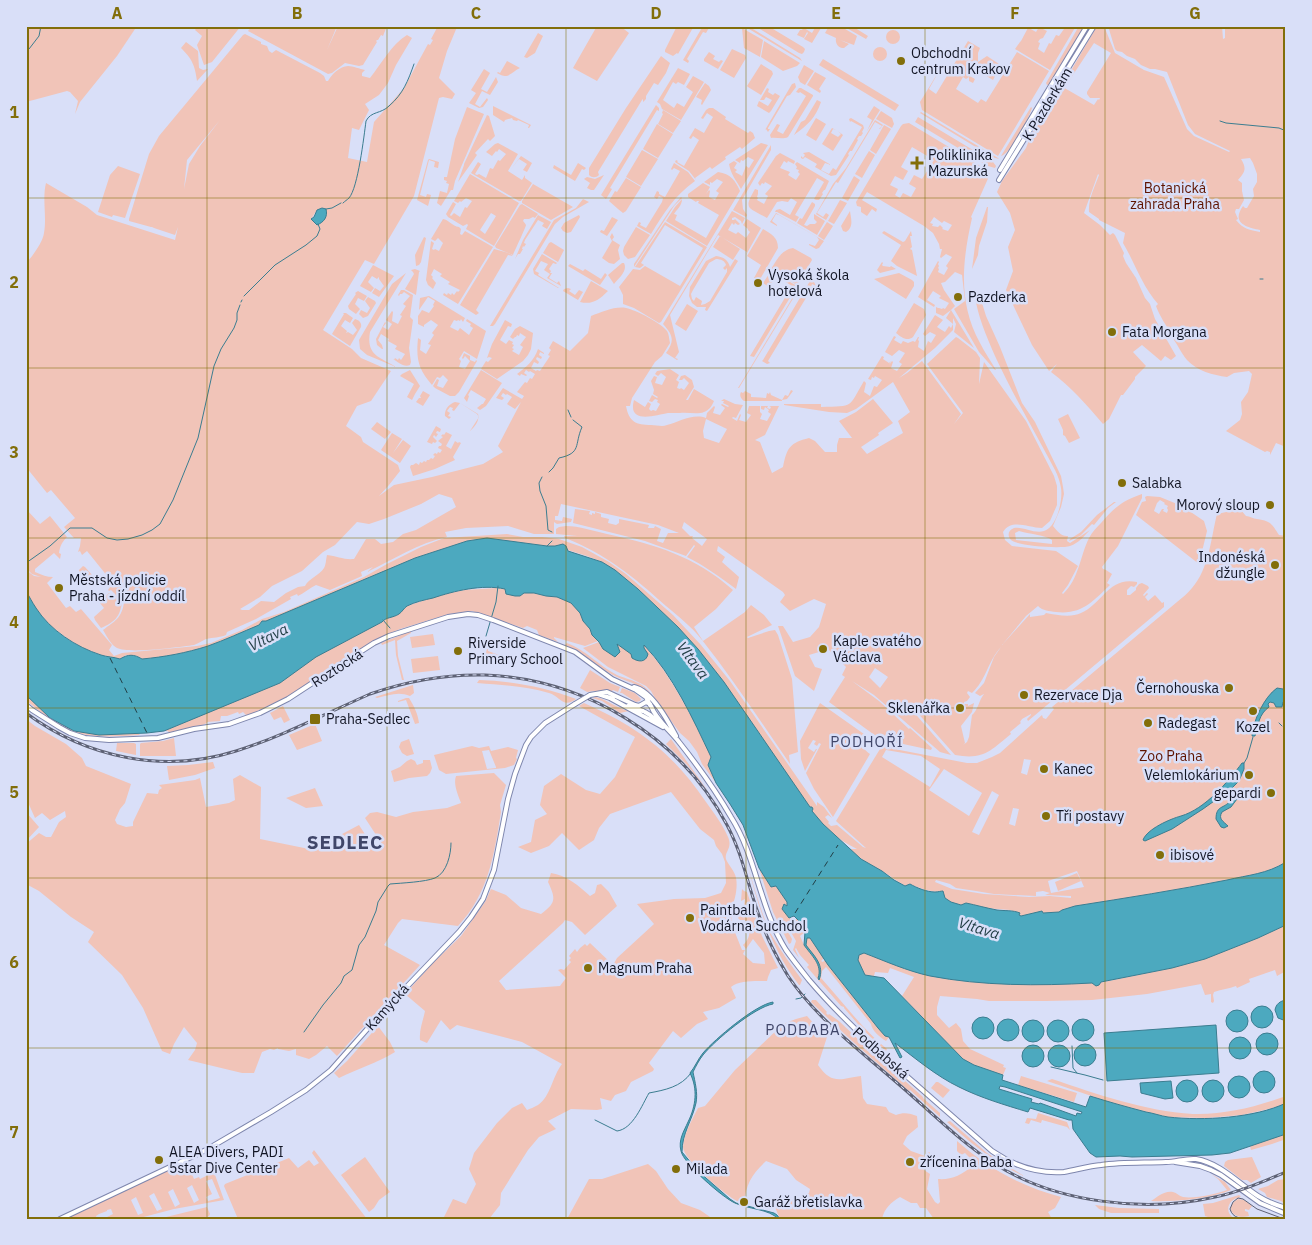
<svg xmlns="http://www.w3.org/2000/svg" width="1312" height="1245" font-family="'IBM Plex Sans',sans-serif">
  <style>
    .green { fill: #f1c4b8; fill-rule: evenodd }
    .water { fill: #4ca9bf; stroke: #3b7d90; fill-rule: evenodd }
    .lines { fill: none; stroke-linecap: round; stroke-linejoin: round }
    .stream { stroke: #3b7d90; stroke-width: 1 }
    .ferry { stroke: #223f46; stroke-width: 1; stroke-dasharray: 6 5; stroke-linecap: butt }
    .secondary-casing { stroke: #7e86ad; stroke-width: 6 }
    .secondary { stroke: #fff; stroke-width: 4 }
    .tram { stroke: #5e6275; stroke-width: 1 }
    .rail-casing { stroke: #5e6275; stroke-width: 3 }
    .rail { stroke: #d9dff8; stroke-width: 1; stroke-dasharray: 4; stroke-linecap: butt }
    .secondary-bridge-casing { stroke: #7e86ad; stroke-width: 6; stroke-linecap: butt }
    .secondary-bridge { stroke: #fff; stroke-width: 4 }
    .grid { fill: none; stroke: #826e0a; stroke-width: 1; stroke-opacity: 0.55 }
    .poi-dot { fill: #826e0a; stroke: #d9dff8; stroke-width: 2 }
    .labels { text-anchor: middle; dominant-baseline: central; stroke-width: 5; stroke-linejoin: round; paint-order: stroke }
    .poi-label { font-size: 14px; fill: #121524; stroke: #d9dff8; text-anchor: start }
    .street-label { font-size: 14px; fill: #121524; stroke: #d9dff8 }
    .park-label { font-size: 14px; fill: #5f1400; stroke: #d9dff8 }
    .water-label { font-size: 15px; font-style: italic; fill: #223f46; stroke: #d9dff8 }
    .neighbourhood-label { font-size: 15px; letter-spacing: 1px; fill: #404669; stroke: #d9dff8 }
    .district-label { font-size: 19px; font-weight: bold; letter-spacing: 1px; fill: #404669; stroke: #d9dff8 }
    .neatline { fill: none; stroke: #826e0a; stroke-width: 2 }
    .grid-label { font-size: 16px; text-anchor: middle; font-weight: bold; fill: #826e0a }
  </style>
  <rect width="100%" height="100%" fill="#d9dff8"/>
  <path class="green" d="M26,26h111l-20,30 -37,46 -5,12 3,-13 -8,-9 -3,-1 -41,11z
    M198,26h43l-29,36 -8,3 -7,-20 5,-9 -7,-6z
    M252,26h85l-10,24 11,-24h49l-4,10 -2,-1 -3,5h-1l-1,1 1,1 -14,23 -4,1 -14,-3 -13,10 -4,1 -80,-43z
    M438,26l19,1 -10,24 -8,27 16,16 -3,5 -9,-2 -4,1 -25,98 -40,68 -9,-4 -42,70 29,19 9,9 30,13 -20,30 -14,5 -11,20 15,11 2,5 35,23 2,6 -11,14 -10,11 15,-11 38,-8 51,-13 20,-12 -5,-6 23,-44 -6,7 -8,-5 5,-7 -5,-3 -1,1 -3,-2 -2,3 3,2 -2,2 -6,-2 7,-10 19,11 2,-3 -7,-4 8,-10 2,1 3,-5 2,1 3,-5 -5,-3 -1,1 -3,-2 -2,3 3,2 -1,1 -5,-2 -1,2 -3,-2c9,-7 17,-13 21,-25l6,4v1l-4,-2 -1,3 3,2 -1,2 -4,-2 -1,2 3,3 -1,2 -4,-2 -3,6 5,3 1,-1 3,1 10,-15 -2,-1 3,-5 -2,-2 4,-7 17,10 18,-18 3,-17c11,-4 24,-10 35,-8 10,2 35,15 41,23 2,3 2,8 3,12l-8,13 -7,6 -23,36 -2,8h-4c3,16 10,19 25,19 6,0 11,2 16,0 12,-3 26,-12 39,-7l1,-5 7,-7 1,1 -2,6 7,2 5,-7 -4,-3 1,-1 6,3 1,-1 -6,-3 1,-2h-3l3,-2 11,5 8,1 -7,13 -3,-1 -1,1 5,3 3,-7 1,1 -2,5 7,2 5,-7 -4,-2 2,-7h11v6l2,2 -2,5 7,2 4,-7 -3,-2 1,-2 -4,-3 -1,3 -3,-1v-3h7l-1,2 3,1 1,-2 -2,-1h10l-14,29 -10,5 5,2 12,31 11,-6c4,-20 7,-24 26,-29l6,3 10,11h12v-7l2,-7h13l-13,-17 17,-9 17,-13 20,24 -15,10 1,2 -18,12 6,7 36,-21 -5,-12 12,-9 -17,-30 -37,27 -9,4 -18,-1 -45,-7v-1h37v3c34,-1 27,1 43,-26l2,2 -2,9 6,4 4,-10 3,1 5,-7 -7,-4 -1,2 -2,-1 -1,3 -3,-1 14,-23 2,1 -1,2 6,4 2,-2 -2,4 3,-4 1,1 -2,6 6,3 5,-7 -3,-2 6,-9 -6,-3 -7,6 -7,-4 9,-16 2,1 -2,3 7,4 2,-3 5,2 5,-2 2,1 3,-5h1l-1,3 1,1 -1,6 6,4 4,-10 3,2 5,-8 -6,-3 -5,4 -2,-2 12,-19 8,5 -6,7 8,5 4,-6 2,2 2,-4 -7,-6 5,-8 -8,6 -7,-3v-6l2,1h1l3,1 1,-1 2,1 4,-6 -10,-5 2,-2 -8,-5 -6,9 8,5 -1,2 -16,-10 20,-36 1,1 -1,2 1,2 -1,2 1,1 -1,3 6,3 4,-7 -2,-2 6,-9 -6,-3 -5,4 -1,-1 2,-8h-2l-1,-5 -6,-11 -9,-7 -57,-34 -5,8 15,9 -1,3 -4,-3 -5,7 -6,-4v-5l-4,-1 -1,-4 45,-76 2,-2 6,-1 78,47 3,4 -19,43 1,1c-10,44 -14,85 8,125 5,10 11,18 16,27h-1l-16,-18 -25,-43 11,-8 -3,-26 -7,-3 -10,10 -4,1 3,7 11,16 -4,4 23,38 -20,-16 2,-8 -3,-6v12l-18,18 -36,30 8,-5 15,-12 39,53 -7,10 9,-11 -36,-49 29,-27 2,1 18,14 4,6 -1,26 5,-22 42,59 28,55 3,10v19l-7,16 -8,7c-14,0 -30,-10 -39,4l2,8 7,6 44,5 22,15 -10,19 -6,8 1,1c16,-15 17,-38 26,-56 3,-6 8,-11 12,-15 14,-16 21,-22 41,-29v4l-24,48 -16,21 1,2 3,1 6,4 -5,9 3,2c-17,16 -28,30 -54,27 -7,-1 -13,-1 -18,-6l-12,10 -24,29 28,-31v3l14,-2 2,-2c11,2 25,5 35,0 22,-10 28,-37 56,-31v2l-3,3 -3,-1 -4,4v5h3l6,-5v-2l3,-4 3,-1 6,3 1,2 -6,7 1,1 3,-3 1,1 -3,3 3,4 7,-6 7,8 2,-1v5l-136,114 -1,-2 4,-4v-1l-9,5 -2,3 1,1 -11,9 1,2c-21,17 -27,26 -56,21l-48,-54 -2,1 46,53 -11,-3 -66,-57 -22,-14 27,20 30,28 1,-1 22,20 -1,2 -51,-11 -51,-37 16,-25 -3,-2 4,-8 -22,-22 -5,7 -10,3 6,12 7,2 -8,22 -19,-15 -17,-50h5l10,16 17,-5 9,-10 7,-23 -12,-5 -24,12 -10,-9 5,-7 -2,-3 -65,-46 -1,5 8,6 -3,5 17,15 -3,12c-16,-12 -31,-23 -49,-32l8,-11 -1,-1 -8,11 -41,-15 -72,-18 2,-14 15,2 -1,3 3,1v-2l3,1v-2l6,2v3l8,2 -1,4 8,2 3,-2v-4l30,6 -1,3h6l1,-2 6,3 -4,12 6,2 5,-10h11l-21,-8 -97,-21 -3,12h-3v4l7,1 1,-4 9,2 -1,3 -14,2 -3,-2v12h-20l-26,-8 -42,2 -21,4 2,5c-29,6 -54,23 -80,35l6,-5 -12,5 1,4 -32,14 -14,-5c-6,3 -12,8 -18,11l-1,-2 -7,3 1,2 -35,20 -29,13 -1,3c-7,3 -12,2 -20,4 -4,2 -7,4 -12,6 -15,2 -65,9 -77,3 -6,-3 -11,-13 -14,-18 12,-9 19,-12 21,-28h-2c-2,15 -7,20 -21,26l-6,-8 -1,-3 10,-9 -5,-6 10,-9 3,3 3,-2 -4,-4 -2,1 -1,-1 2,-3 -1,-2 -3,2 -2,-1 6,-5v-3l-2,-1 -21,-26 -5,4 -2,-4 -2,1 2,-6 1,-8h-7l-10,-11 11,-9 -24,-28 -4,3 -21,-26v-204c6,-6 17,-21 18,-30 3,-16 -2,-34 2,-50l41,24 10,8 78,25 3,-13 -3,8 -21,-7 -2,-1h-1l-22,-6v-2l20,-65 10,-18 84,-101 2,-1 16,8v2l6,2 2,5 3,2 4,-3 44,23 4,3 2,5h2c3,-6 12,-15 20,-15 5,0 12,3 17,4l-3,3v3l8,2c12,-15 21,-33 37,-43l5,3 -16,27 -8,18 -9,12 -14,9 4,6 -10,20 -7,-2 -4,30 19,4 7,-40 30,-34 24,-44 2,1 3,-5 -2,-1zM220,120l-20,26 -11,18 -5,25 3,-29zM912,147l22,13 -12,19 -8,-4 -5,9 7,4 -5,9 -8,-4 -3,5 -5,-3 3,-6 -8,-4 5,-9 8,4 5,-9 -7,-4zM322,208l4,1 -5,14 -5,2 -5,-6 6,-9zM934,217l8,6 2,-2 8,4 -4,6 -6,-2 1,-1 -3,-3 -2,2 -6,-1 1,-2 -3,-1zM706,419l21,10 -8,14 -15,-5 -1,-7zM439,494l13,4 4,9 -40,23 -13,4 -10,8 -12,2 -6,-5h-9l-12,20c-10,1 -17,-3 -27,-4 -1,4 -1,10 -3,13 -5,8 -15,10 -19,18l-7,1 -12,6 -12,9 -13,-1 -12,9h-7l-2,-1 20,-12 12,-11 30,-15 21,-19 12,-7 22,-23 12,2 15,-5 37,-15zM684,522l23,17 -5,7 -10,-8 1,-2h-3l-8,-8zM1001,647l-7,10 -10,26 -9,10 5,3 4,-2c-5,6 -6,16 -12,21l-3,22 -2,5 -4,3 2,-2 -4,-17 11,-14 2,-9 -6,3v-2h-4v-2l3,-1 3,-4 -3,-4 1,-2 4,2c14,-13 16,-32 29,-46zM875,668l13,9 -8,11 -11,-11z
    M597,26h23l9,7 -32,48 -24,-13z
    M677,26h17l-16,28 -1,-1 -4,3 -8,-4v-2z
    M703,26h7l-4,7 -3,-1 -16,27 2,2 -1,2 -5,-3z
    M744,26h4l52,32 2,3z
    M755,26h13l35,21 2,2 -1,3 -2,2 -3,-1z
    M797,26h4l11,7 4,-7h3l2,2 -9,15 -8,-4 4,-6 -1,-1 -3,6 -7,-3 3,-5h3z
    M829,26h11l17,10 -3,9 -14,-5 9,4 -5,4c-6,0 -9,-5 -8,-10l-11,-5z
    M843,26h9l16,10 -2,3z
    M1029,26v2l7,4 3,-5 8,4 -4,7 -3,1 -2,3 2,1 -2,6 6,4 5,-10 2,1 5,-9 3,1 5,-7 -5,-3h17l-26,44 -35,-21 5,-7 1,-1z
    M1079,26h6l-36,59h-2l-1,-2z
    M1097,26h7l11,27 29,17 20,7 23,52 7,7 35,16 1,-1 -35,-17 -7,-9 -21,-53 -12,-3h-5l-9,-4 -6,-6 -8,-3 -5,-4 -5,-1 -2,-2 -7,-23h114l1,13 2,-1v-12h61v421l-10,-4 -6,12v-3l-3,-1 -2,1 -39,-21 14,-11 2,-6 -1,-12 7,-10 4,-18 -3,-3 -15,2 -7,4c-14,-2 -30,-6 -40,-17 -6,-7 -10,-17 -16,-24l1,-1c-6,-10 -12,-18 -16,-29l2,-2c-16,-18 -23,-41 -35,-61l2,-10 -26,-13v-1l-10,-7c-1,-12 6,-26 10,-37l-1,-1 -14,39 16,12 10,10 3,-2 2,2 9,18 -1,3 3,7 10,15 9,20 5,6 5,15 21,37 -5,4 -6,-4 -4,5 -19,-16 -9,7 13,14 -11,11v2l-12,16h-2l-12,24 -6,5c-16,-19 -32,-37 -52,-52l6,-8 -8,7 -17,-26 -26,-55 7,-19 -5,-24 7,-17 -5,-17 -13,-21 5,-11 24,-33 5,-13 30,-49 33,19 4,-6 1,1 1,-2h-10l-3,-4v-2l24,-39 -17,-10 -27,41 -2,-3zM1250,158l3,5 4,11v8l-4,7 1,7 -7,12h-2l-2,-2c-12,17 3,21 17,24v2c-10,-2 -17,-3 -24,-12l2,-1 -3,-7 1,-3h3l5,-9 -2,-9v-8l-4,-3c7,-8 9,-11 3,-21z
    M742,28l21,12 -3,17 -16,-9z
    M886 37a7 7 0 1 1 14 0a7 7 0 1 1-14 0Z
    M538,33l5,3 -8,17 -8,5 -3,-1z
    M764,41l36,22 -3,3 -14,5 -22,-14z
    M968,41l12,7 -2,5v9l9,-6 12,8 -2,3h3l-7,13 -23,-14 -4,8 9,5 -2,4 -4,-2v-4l-3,2 -3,-2 -7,12 22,14 3,-4 5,3 31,-50 32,19 -51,85 -76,-46 -2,-8 19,-31 -10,18 7,5z
    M186,42l12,9 1,17 4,2 5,-1 -11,12c-2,-16 -5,-22 -16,-33z
    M873 54a7 7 0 1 1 14 0a7 7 0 1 1-14 0Z
    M732,49l13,6 1,3 -12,20 -14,-8z
    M709,52l6,4 -2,3 6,3 2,-2 2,1 -5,8 -14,-8v-2z
    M661,56l9,7 -4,10 -8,12 -4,-2 -8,13v3l-3,3v-3l-1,1 -44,72 1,3c-3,3 -7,3 -10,0v-7l37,-60z
    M823,59l76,46 -4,6 -76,-46z
    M507,61l13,7c-10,5 -12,12 -23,5l1,-1 2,1z
    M761,64l11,7 1,3 -12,21 -13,-8 -1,-1z
    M804,65l10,6 -9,14 -5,-3 -2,-5z
    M678,68l12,6 -6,11 -6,-3 -2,2 -3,-2 -10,18 11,8 3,-5 7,4 9,-15 -7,-5 7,-11 11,6 -23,38 -19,-11 -2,-5 -3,-2z
    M484,69l6,4 -9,16 6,3 9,-15 2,5 -8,13 -8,-4 -7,13 5,3 7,-9 1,2 -5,7 -4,1 -10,-5 7,-10 -5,-3z
    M815,72l11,6 -7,11 2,2 -1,2 -13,-8z
    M705,83l4,3 2,4 -9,15 -1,-1 1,-4 -6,-3z
    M795,83l1,4 -6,8 -3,1 -19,32v1h2l-2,3 -2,-3 -1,1 27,-46z
    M1053,86h2l-49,79 -1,-1z
    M767,88l2,1 -1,3 5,3 2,-2 5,3 -9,15 -2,2 -12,-7 2,-5 9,5 4,-6 -6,-3 -2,3h-4z
    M799,88h2l12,7v1l-25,41c-6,3 -11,0 -17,1l-1,-3 7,-11 3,1 -3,6 6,3 23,-38 -6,-4 -1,1 -3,-1z
    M817,100l4,2c-5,15 -13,23 -27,33l7,-13 4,-2z
    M656,105l3,3v3l-2,-1 -47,78 2,1 -6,10 -5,-4z
    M493,106l38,19 -2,3h-1l1,-3 -11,-5 -1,1 -4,-1 -1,-2 -7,2 -1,2 -11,-7z
    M874,106l6,4 -13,21 5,-11 -5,-3z
    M467,107l17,7 -29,67 -2,9h-2l-10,16 -4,-3 3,-12 7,2 2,-9 -3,-1 1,-2 -3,-1v-3h3l8,-38z
    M1031,107l1,1c-4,12 -21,45 -31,48z
    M709,108h4l13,9 -1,2 23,14 2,-2 3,2 2,5 -13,11 -2,-2 -15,10 1,2 -14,10 -2,-2 -15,11 1,2 -7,-9 -14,-9 1,-2 2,1 -1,1 7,4 15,-26 -6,-4 -2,3 -2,-1 6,-10 9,5 9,-16 -6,-4 -4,6 -2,-1 5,-8z
    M663,110l18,11 -8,12 -15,-9 5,-10 -1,-1z
    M881,111l11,7 2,6 -2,4 -16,-9z
    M921,112l77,46 1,1 -7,-2 -72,-44z
    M487,115l2,1 6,20 -5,5 -2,-2 -13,14 2,2 -19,27 6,-17v-1z
    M918,117l75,45 3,4 -1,2 -7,-2 -73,-44z
    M816,118l10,6 -10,17 -10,-6z
    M851,118l12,7 1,3 -2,4 1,1 -2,3h-2l-2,3 1,1 -6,11h-2l-2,3 1,1 -13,20 -5,1 -16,-9 2,-3 -12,-7 -2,2 -2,-1v-2l2,2 2,-3 -2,-2 6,-1 22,13 -6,-2 -4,7 8,4 4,-6 3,2 26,-43 -11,-6 -1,1 -1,-3z
    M875,120l8,5 -3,4h-1l3,-3 -7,-4 -37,61 -2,-1 -19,31 6,4 3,-4 3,2 -3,5 -10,-6 17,-30 13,-16z
    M657,124l16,10 -15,24 -15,-9z
    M884,125l7,4 -15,25 -6,-4z
    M832,128l4,2 -3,-1 -2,4 7,4 3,-3 -3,-3 5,4 -10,16 -11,-7z
    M498,143l20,11 -10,17 14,9 3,-5v3l7,5 -11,18h-2l-48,-28 7,-11 3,2 -6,10 2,1 2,-1 7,4 4,-10 3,1 5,-9 2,1 6,-7 -7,-5 -2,3 -1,-1 -4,5 -6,-4 9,-8z
    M761,143l7,2 -27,44c-5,-9 -10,-14 -12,-25l5,-3 3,2 -3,5 3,2 -2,2 7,4 4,-10 3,2 5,-8 -6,-3 -5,4 -2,-1 -1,3 -5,-3z
    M771,145v5l-29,50 1,9 4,6 -1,2 -13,-7z
    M642,150l16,9 -17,27 -15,-9z
    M869,151l6,4 -13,23 -7,-4z
    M780,153l15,8 -1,3 -6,-3 -1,2 -3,-2 -4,7 10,4 -2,3 8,5 4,-6 -2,-2 1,-2 -3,-1 1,-2 -2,-3 2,-2 32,19 -4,9h-1l-2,3 1,1 -4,6h-3l-2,-1 10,-17 -7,-4 -22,37 4,2 -3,5 -19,-10h-2l1,-2 4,-1 10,6 7,-13 -6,-4 -3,4 -6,-1 -5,1 -10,16c-19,-11 -24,-8 -12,-29l3,1v4l-1,3 1,1 -1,2 7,4 4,-8 -3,-2 7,-8 -7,-4 -1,2 -2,-1 -2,3 -2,-3 18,-27z
    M521,156l11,7 -5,9 -4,-2 4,-6 -8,-5 -8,10z
    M429,159l10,3 -1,6 -4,-1 1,-5 -6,-2 -9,35 6,2 1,-3 4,1 -3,11 -11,-6 11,-40z
    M578,163l8,5 -2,2 -2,-1 -7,12 -22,-13 1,-3 17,10z
    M674,163l14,9 7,9c-21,15 -31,32 -44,53l-14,-8 2,-4 2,1 -1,2 6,3 16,-26 1,-4 -4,-2 -2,3 -3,-2 3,-6 2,1v2l6,3 15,-26 -6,-3 -2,2 -1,-1z
    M118,166l22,8 -15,44 -12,-3 -1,2 -14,-5 12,-37z
    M718,172c13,2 17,8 22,19l-33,55 -41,-25 9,-14 7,-8c0,7 -5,10 -8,15l3,1 -2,5 31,18 13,-23 -21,-12 1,-2h-2l-1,1 -8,-5v-3l15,-11 7,4 -4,7 3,-4 1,1 -1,6 6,3 4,-7 -3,-2 7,-9 -6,-3 -5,4 -2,-1v3l-6,-3z
    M470,174l49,29 -25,43 -28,-17 2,-4 -1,-1 -4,2 -15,-9 -2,-3 7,-12 3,2 -6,11 1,1 3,-3 6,4 5,-10 2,1 5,-7 -6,-3 -5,4 -1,-1 -2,2 -4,-2zM491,213l5,3 -11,18 -5,-4z
    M604,175l-10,15h-3l-4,-2 3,-5 -6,-4 3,-2 8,2z
    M854,176l6,4 -12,21 -6,-3z
    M626,178l15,9 -15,24 -3,2 -5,-4 -9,-8 6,-10 2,1z
    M533,184l40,23 -22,13 -29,-17v-2z
    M681,197l1,1 -8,8 -40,61v-3l36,-54z
    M583,199l6,3 -26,15 -8,7 -60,100 -2,2h-3l64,-106 22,-12z
    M840,200l7,3 -13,21 -6,-3z
    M812,202l3,2v2l-11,19 3,1 3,-2h5l2,-2 -3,-3v-5l11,7 -8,14 -20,-12 3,-5 2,1z
    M522,204l16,10 -3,4 -2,-1 -4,2h-5l-1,2c1,1 2,2 3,4 0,2 -11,25 -13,30l-17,-7 -1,-2 25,-41z
    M987,207h1l-1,15 -8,24 -1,9 -6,14 4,-31z
    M732,211l13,7 -3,6 -1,-3 -6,-4 -3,1v2h2l1,-1 5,5 -2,1 -3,-2 -1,2 -2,-2 -4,7 8,4 2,-2 8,6 4,-6 -2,-2v-1l-5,-4 4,-6 14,9 -15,27 1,-3 -29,-17 -48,80 9,37 -4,6 3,1 -1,1 -11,-7c9,-12 7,-18 -3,-29z
    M850,211c1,8 4,16 -4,21l-3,-1 -2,-5z
    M776,213l48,28 -5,7 -3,1 -7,-4v-1l6,2 4,-6 -2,-3 -38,-22 -3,-1 -4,7 5,4v1l-7,-4z
    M538,215l13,7 -4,7 -5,-3 2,-3 -6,-3 -13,20 -1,3 2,1 -2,3 -1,-1 -1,3h1l-3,5h-2l-3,5 8,-19z
    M579,215l1,2 -9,15 -4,1 -4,-2 -2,-3 3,-5z
    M612,217l6,3 -11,16 -7,-4 1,-2 3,1z
    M443,219c6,1 9,7 16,8l2,2 -1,5 2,1 3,-4 28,16 -35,57 -15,-9 1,-2 3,2 1,-2 3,2 1,-2 2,2 3,-4 1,1 2,-2 -12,-6 2,-2 -10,-6 2,-2 -8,-5 -3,6 2,2 -1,1 4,5 -3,6 -5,-4 -2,-5 5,-39 3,2 -2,6 2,1 1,-1 4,2 4,-8 -5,-5 -3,3 -4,-2z
    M665,222l42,25 -46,75 -2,1 -25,-15 -11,-4v-9l-4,-8 14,-18 7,1 5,-4 35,20 23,-38 -38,-23 -24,38 3,2 -4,3 -5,-1z
    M827,222l6,4 -9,14 -6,-4z
    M636,227l14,8 -15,22 -7,2 -4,-4 -1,-4 1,-4z
    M763,229c8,5 15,8 15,19l-19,33 -5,-3 7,-13 -14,-9z
    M884,231l19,11 2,-1 6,-10 1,5h-2l2,11 -2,2 2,1 5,26 -20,-10 -6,-5 10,-16 -19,-12z
    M612,233l2,4 -2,3 8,5 -2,5 2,9 -6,5 -5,-1 -7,-5 10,-17 -2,-4z
    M720,236l20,13 -7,11 -20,-13z
    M424,237l2,1 -5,24 -2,3 -3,1 -1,-11z
    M551,242l13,8 -6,12 -15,-9 6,-10z
    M793,248l18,10 1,2 -15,25 -26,-16c6,-9 10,-19 22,-21z
    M494,249l15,4 4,3 -5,-1 -32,55 3,3 -3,2 -16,-10z
    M542,254l15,9 -1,1 -3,-1 -4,6 2,2 -1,2h2l-3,5 8,5 2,-2 2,5 -14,-8 3,-4 -6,-4 4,-6 -7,-3 -6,10 4,2 -1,2 21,13h-1l-24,-14 -1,-5z
    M716,256c8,1 12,4 14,11l5,-8 3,2 -31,50 -2,-1 1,-3h-9l-5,-4 -3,-7 1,-9 16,-26zM716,259c5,0 9,2 10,6l-3,3 2,2 2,-2v4l-17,29 -5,3 -4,1 1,-4 -6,-4 -2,4 -2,-2 -1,-5 2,-4 16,-27z
    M882,262l1,1 -1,2 1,1 7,1 1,-1 5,3 -16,4 -3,-3z
    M622,263h2c4,8 -5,15 -10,21l-6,-9z
    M570,264l13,7 2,-2 16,10 4,-6 2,2 -7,10 -32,-19z
    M373,265l21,11 -15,21 -7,-4 3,-5 5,3 4,-5 -5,-7v-2l-2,2 -5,-3 -4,6 6,6 -3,4 -11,-6z
    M415,269l5,2 -1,1 -3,23 -11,-6 9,-15 -1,-2 -2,-2z
    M771,271l26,15 -43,71 -4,-1 42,-70 -16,-10 -7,11 -6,-4z
    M406,273l-36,59c-4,23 9,25 26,35l-29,-12 -7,-6 -1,-9 33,-56z
    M899,273l13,7 2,2v4l-8,13 -32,-20z
    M591,281l17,10c-9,9 -16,14 -28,11z
    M810,281l4,1 2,4 -4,-2 -1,3 1,1 -44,73 2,2 -3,1 -5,-3 1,-1z
    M799,287h1l-61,101h-1z
    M568,288l3,1 -2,2 6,4 4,-5 4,2 -5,8 -15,-9 1,-2z
    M401,290h3l9,5 -3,22 3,3 -4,28 2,14 -1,3c-6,3 -12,-3 -17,-6l1,1 1,-2 3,2 1,-2 2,2 4,-6 -10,-5 2,-3 -9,-5 1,-2 -8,-5 -3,6 4,5 1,4h-1l-5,-4 -1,-6 9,-17 1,1 -3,4 5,3 4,-6 -6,-4 6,-9 1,1 -1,9 6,3 4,-8 -2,-1 6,-9 -3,-2 7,-8 -6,-4 -2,2h-2l-1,2 -1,-1z
    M358,291l9,5 -3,5 -6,-3 -3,6 5,5 -4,5 -7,-5 -1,-3 8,-12 -1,-1z
    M974,292l5,1 7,23 14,31 22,56 13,19 26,54 2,11 1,7 -3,13 -8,19c4,5 9,11 15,10l-1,5 3,2 20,-13c-6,6 -11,13 -20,16 -9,3 -53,0 -59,-6 -4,-4 -3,-10 3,-12 9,-2 20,6 30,3 13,-4 19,-31 17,-43 -1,-6 -3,-12 -6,-18 -20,-38 -42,-75 -60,-114 -10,-23 -17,-39 -21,-64zM1019,531c9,3 27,4 33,9v4l-36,-4 -1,-7z
    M429,296l36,22 -2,4 -2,-3 -1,2 -2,-1 -1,1 -3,-1 -4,7 8,4 2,-3 9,7 4,-7 -3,-2 1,-2 -5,-3 1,-2 19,12 -9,28 -13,-8 -5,8 2,2 -2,6 6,2 5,-8 -5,-5 -2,3 -1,-1 2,-5 6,3v4l5,2 1,-2 1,1 -18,31 -4,4h-5l-15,-8 -2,-2 4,-7 2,1 -2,6 6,2 5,-8 -5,-5 -3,3 -3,-1 -5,8c-14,-16 -16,-26 -14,-47l3,2 -1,10 6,4 5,-9 -3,-1 6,-9 -2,-2 6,-8 -7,-5 -7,5v2l-6,-3v-8l4,-6 7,3 5,-7 -1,-1 2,-4 -7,-4 -9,13 1,-12z
    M368,297l7,4 1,2 -8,13 -5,2 -4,-4 2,-4 6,3 3,-5 -5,-7z
    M914,303l10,6 2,6 -13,22c-6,5 -12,0 -17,-4z
    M687,304l11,7 -12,20 -11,-7z
    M343,313h3l7,5 -3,5 -5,-3 -4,6 6,5 -1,2 2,-1 5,3 4,-5 -5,-7 3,-4c4,1 7,4 6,8l-11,19 -18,-12 12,-20z
    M505,320l7,4 -1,3 -3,-1 -8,14 6,4 3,-4 4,2 -1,2 2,1 -2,3 2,1 -2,2 7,4 4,-8 -3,-2 6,-8 -6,-4 -1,3 -2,-1 -1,2h-1l-2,2 -3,-2 5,-8 5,-3 13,7 -2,16 -3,6 -5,6 -26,18 -16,-10 5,-8 2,1 4,-4 -3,-1 -2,1 5,-14z
    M670,369l9,6 -3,5 3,2 -2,6 3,1 1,-1 3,2 5,-7 -5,-5 -2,2h-3l2,-4 4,-1 7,5 2,7 -8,13h2l6,-11 20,12c-2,5 -5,9 -10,11 -7,3 -16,0 -24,1 -4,0 -8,0 -12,0 -12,2 -41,12 -34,-13l11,7 3,-5 3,2 -2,5 2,2 2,-1 3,1 4,-7 -3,-2 1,-2 -3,-1 -3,3 -3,-1 3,-6 5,3 1,-1 -5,-3 1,-4 -3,-9 3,-5 3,1 -2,6 7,2 4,-8 -5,-4 -3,3 -3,-2 2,-3z
    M410,370l10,16 -5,8 -3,6 -5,-3 7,-13 -14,-8 2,-2z
    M481,370l21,13 -16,23 -6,4 -3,-2 5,-4h1l3,-5 -15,-9 -3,5 1,1 -2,6 -3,-4z
    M791,390l2,1 -6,8 -5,1v1h-38c-3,-2 -5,-5 -3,-9l2,1 2,-2 6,3v3l15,1 1,-5 2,1 1,-2 1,3 11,5 3,-5 3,1z
    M423,391l7,4 -7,11 -7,-4 3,-4h2l-1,-2z
    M455,402l5,1 18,11c2,6 -3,13 -8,17l9,-14 -2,-3 -17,-11 -6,8 -2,-1 1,-2 -3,-1 -3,4 3,2 -2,3 3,1 -2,2 -4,-3c-1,-6 4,-12 10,-14z
    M1068,414l12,24 -11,5 -4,-7 -2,-1v-5l-5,-11z
    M377,422l14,10 -6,7 -14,-10z
    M436,426l5,3 -1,3 -3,-1 -1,2 2,1 -2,3 -2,-2 -1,2 4,4 -2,2 -2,-1 -1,2 -5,-2z
    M446,432l6,3 -6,11 5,3 4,-8 3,2 1,-1 2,1 -8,14 2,3 -20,9 -22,7 -3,-9 1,-2h2l3,-2 3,2 1,-3 2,1 2,-2 2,1 1,-2h2l2,-2 2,1 2,-3 -2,-1 2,-2 2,1 1,-2 2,1 2,-3 -4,-2 1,-2h2l1,-2 -4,-3 5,-4 -2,-1 2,-2 1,1z
    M392,433l10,6 -9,14 10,-13 8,6 -11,17 -19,-13z
    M1147,496l13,1 22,9 22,15 3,10 -8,33 -63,-49 6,-13 4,-1 -1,-4zM1160,500l5,3 -1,1 4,2 -1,2 1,2 -1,3 -4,-2 1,-2h-2l-3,5 -5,-3 3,-8z
    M1114,502h2l-8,6 -14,17 -2,-1 -12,12 -11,5 1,-2 11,-7 16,-17z
    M26,509l14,15 10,-8 17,21c-5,5 -7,9 -8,16l2,1 -1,5 -6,-6 -19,16v3c7,3 12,5 18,5l-6,6 19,25 4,-2 6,6 5,-3 31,36 -3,5 5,6 8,-3 75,-7 14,-3 31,-13 20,-11 22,-7 80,-35 23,-13 34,-17 23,-9 63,-4 16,3h19l17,2 23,8 27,15 17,12 47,41 28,30 29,36 87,125v-4l7,5 8,11 -4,-3 -3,2 4,5 -1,1 3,3 6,-1 26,22 3,1 -30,-27 44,-72 4,-2 83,16h10l15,-6 8,-4 42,-38 1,3 3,1 8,-10 -2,-2 125,-105c5,-4 11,-9 15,-14 17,-19 19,-50 25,-74l23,-5 6,7c4,0 7,3 11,3 14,2 15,5 22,16l7,1v326c-19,12 -38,13 -59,18 -50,10 -101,18 -152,26l-13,4 -2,2 -17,1 -1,-1 -21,4 -11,-6 -25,-2 -19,-5 -5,2 -10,-3 -6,-4 -2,-6c-12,0 -22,-3 -33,-8l-4,2c-9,-4 -16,-11 -24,-15 -12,-7 -22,-12 -33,-22h8c-20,-10 -31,-20 -45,-38l-80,-117 -19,-26 -35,-41 -40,-38 -23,-19 -13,-8 -15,-6 -32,-10h-8l-60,-8 -20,3 -52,17 -149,64 -4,-1 -3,4c-17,7 -34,15 -51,21 -22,7 -44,11 -66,13l-5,-3 -11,-1 -6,4 -19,-4 -18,-7 -15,-9 -17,-13 -15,-17 -10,-18v-21l8,6 7,1 -9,-3 -6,-6zM886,750l35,6 19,13 -10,18 -48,-30zM1024,759l7,1 -4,15 -6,-2zM944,769l38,24 -13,23 -40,-26zM992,791l7,4 -20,40 -7,-3zM1013,808l6,1 -4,17 -6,-2zM1077,871l7,16 -33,6 -3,-12zM936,880l14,4 6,4 20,3 18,3 42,2v-4l7,-1 7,2 -5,2 26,1v2l-21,-2 -21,1 -45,-3 -32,-5 -17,-7z
    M566,526c13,0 28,5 41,8 49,11 88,22 126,56l-17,19 -22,18 9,14 42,-29 6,-7 13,10 8,10 -25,12 1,1 21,-7 6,-1 3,5 14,44 6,73 -9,3 1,9c-29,-42 -57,-85 -88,-124 -10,-13 -24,-24 -36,-34 -32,-29 -60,-52 -101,-68l-1,-2h13l-21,-2v-5l3,-2z
    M83,566l2,1 8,9 -6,5 -8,-10v-1z
    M497,588l8,1 15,7 4,-3h9l13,3 11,1 14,6 9,10 3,8 7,8 2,6 6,6 -13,5 -31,-9v1l4,4 -19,-7 -2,-5 -10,-4 -4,2 -51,-17 -23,3 -49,15 -27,12 -62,41 -26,16 -38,18 -4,-4 -4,2 -1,-2 -11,4h-6l-1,5 -13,1v1l-7,3 -31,7 -1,-2h-4l116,-48 35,-26 67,-35 3,-3 14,-5 8,-8 33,-11 24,-5z
    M411,631v2l-14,8 1,15 6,24h-2l-6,-25 -1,-15 -13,5 -1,-2z
    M433,634l2,11 -23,3 -2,-11z
    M599,642l4,7 14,-5 15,10 12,-6 -1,-3h1c29,33 48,72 67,112l-3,8 8,18 -14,-19 -5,-12 -8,-11 -9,-8 -24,-33 -5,-9 -5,-5 -38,-19 -25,-19z
    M567,643c19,7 32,23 50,32 12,5 27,7 34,19l-8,-7 -1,1c-9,-6 -20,-8 -29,-13 -17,-9 -30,-23 -48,-30z
    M487,649h1v2l11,4 3,-1 -1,2 2,1 -3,8 1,1h-8l-9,-7z
    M438,656l2,14 -27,3 -2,-14z
    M590,670l20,13 10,4 -2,5 -5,-2 -1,1h-18l-7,1 -7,-4z
    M479,680c33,1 66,7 97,19 -13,10 -16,-3 -27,-6 -24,-7 -47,-8 -72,-10z
    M413,685l1,8 -4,3c-11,-5 -21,-1 -33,2l-2,-1z
    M622,688l13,5 6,6 -1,2 -4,1 -14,-9h-2z
    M26,695l24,23 88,15 2,2c-21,1 -45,4 -66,-3 -17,-6 -34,-20 -48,-32z
    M596,697c12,3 20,11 33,14l-9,2 -18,-12 -10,-3z
    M406,698h3c5,8 9,16 10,25l-4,1 -9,-24 -8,2v-1z
    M584,703c54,24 89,50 122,99 8,11 17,23 22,35 5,11 -4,15 -2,22 1,4 9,12 10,19 2,9 -1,24 -6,32l4,20 8,20h3l-2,4 10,9 12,1 -1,-11 -11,-14 -7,10 -3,-4c9,-9 7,-15 2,-25h-5l-2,-2 6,-12 1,-7 -4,2 1,-12 2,2 3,1 15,44 16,32 -7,2 -3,7 -1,4c-11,0 -28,-1 -36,6l5,11 -17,10 -16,4 5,7 -11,5 -16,14 -8,-7 -24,32 5,6 -1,2 -22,11 -5,9 -11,4 -4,6 -11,-3 2,11 -5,1 -26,-1 -23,12 8,8 -17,8 -11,13 -27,43 -1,12 -11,14h-46l10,-20 13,5 10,-20 -7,-15 5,-16 23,-30 15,-15 10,-5 5,7c3,-1 7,-3 11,-5 13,-9 14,-28 24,-41l-40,-22 -65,-17 -7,5 -9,-10 -14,23 -7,-3c-1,-10 3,-19 5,-29l-20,-17 27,-30 29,-28 24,-34 6,-13 15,6 15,13 20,6c15,-11 15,-15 7,-32l3,-9c15,2 28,13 39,23l5,-3 2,-8 4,-1 8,8 8,14 -32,29 -13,-13 -7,-2 -2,3 -64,58 7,9 54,-4 6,-8 -8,-8 3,-1 3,1 7,-8 -2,-2 2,-2 -2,-2 6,-7 2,3 3,-4 5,-4 2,2 3,-3 23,22 4,-7 37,-34 -17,-20 37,-5 31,-1 16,-5 5,-10 -1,-21 -3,-8 -6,-8 -2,-6 -14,-11 -29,-37 -61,22 -11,14 -5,12 -15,10 -17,-17 -13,13 -18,7 -13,-6 13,-5 4,-22 12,-6 -7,-9 4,-19 17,-12 25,16 14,4 15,-17 20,-40 -56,-31z
    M820,703l44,31 -4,4c-1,8 4,11 10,16l-37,63 -19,-28 -8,-16 15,-29 -2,-1 -2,3 -3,-2 2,-3 -3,-1 -5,8 6,4 2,-3h1l-12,22 -4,-12 -1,-18z
    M283,706l7,14 -6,3 -3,-6 -7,3 -4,-7z
    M26,719l9,7 31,18 16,14 4,8 45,18 -6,19 -5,6 -5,11 2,4 9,3 7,-1v-4l14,-29 11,1 1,-4 3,-2 -3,-3 36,-5 5,-2 6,29 23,-4 6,-3 -2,-21 7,-4 21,12 -1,52 49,10 20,-8 30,-16 15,23 8,-4 -17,-26 5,-5 7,-1 19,5 17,-5 34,-4 14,-5c-3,-8 -8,-19 -5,-27l38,-3 12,12 -6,20 1,7c-7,43 -12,81 -43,114l-56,-7 -4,4 -14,22 36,20 -83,91 -10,-10 -11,9 -7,4 -13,-4v-6l-7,2 -11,-2v-1l-4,2 -4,-1 -8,3 -8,21h-12l-54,-13 7,-10 2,-7 -13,-16 -10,17 -4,10 -8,-3 -19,-43 -21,-33 -34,-33 6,-10 -23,-15 -32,-26 -13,-7v-40l13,-11 7,4h5l8,-15 7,-5 -1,-6 -15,9 -8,-7 -7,5 -9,-20z
    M315,724l7,17 -25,9 -8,-15z
    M174,738l2,18h-36v-12l1,-1 22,-2z
    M409,739l5,15 -7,2 -5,-3 -3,-6 2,-5z
    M671,739l36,51 -2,-2 -17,-22 -22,-22z
    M117,743h17l2,1v11l-20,-4z
    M472,746l7,2 10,-2 2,5 17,-4 10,3 -2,8 1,1 -3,6 -9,3 -59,6 -7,-4 -5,-15zM489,750l7,17v1l-9,1 -5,-18z
    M411,759l4,2 2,4 6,-2v-3h7l2,8 -2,5 -3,3 -18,2 -15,4 -3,-11 9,-4 7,-6z
    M213,762l2,6 -20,7 -26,5 -2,-14 21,-1z
    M315,788l8,18 -17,2 -20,-10z
    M26,812l13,15 -13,14z
    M748,867c7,23 13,46 23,67 9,16 20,31 31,46l-2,5h-1c-27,-35 -40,-76 -51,-118z
    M759,868l12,19 5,-1 11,16 1,3 -1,1h-2l4,12 2,-1 1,2 -6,6 -3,-4h-1l10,18 -1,4 -2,1 -16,-32z
    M1077,873l4,8 -23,10 -3,-9z
    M797,918l5,6 3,8 -5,4 4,9 2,1 1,-8h3l14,20 -3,3 2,1 2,-2 53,68 11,9 -3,4c-6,-4 -14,-10 -15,-17l-45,-57 -4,4 -1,7c22,24 41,51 66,71l-1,2 -23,-21 -19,-22v-1l-3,-1 -34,-39 2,-2 -9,-10 -4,-7 -1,1 4,9 -6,-8 3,-9 -8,-14z
    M1286,925v46l-9,5 -2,-6 -26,9 1,3 -13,6 -1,-2c-7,3 -14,3 -22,6l-1,3 1,6 -1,2 -2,-1v-8l-6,1 -4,-11 -54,10 -55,6 -46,1h-57l-12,-2 -37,-3 -3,11v8l12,13 7,-5 5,6 2,12 7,8 34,16 -1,2 3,1 -3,7 -29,-10 -11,-6 -61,-63 12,-19 -24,-9 -2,5 -13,-1 -1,4 -9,-1 -8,-15 2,-5 5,-2c21,8 43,18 65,23 53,10 109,10 163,7l2,1 78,-16 33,-9 53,-21z
    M812,1000h4l11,12 -1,1 2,2 1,-1 10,7 24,23 1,2 -1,2 2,1 1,-1h2l55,49v1l17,15v4l-30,-27 -1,1 -57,-50 -41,-39z
    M807,1016l8,9 13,9 -10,31c14,20 22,14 43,11l2,22 4,6 19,3 3,5 7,3c7,-3 14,-2 21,1l1,11 -11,9 -4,8 8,7 14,5 4,-4 4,4 -7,5h-6l4,9 6,4 -3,15 8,13 3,2 2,-2 -2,-23c13,1 24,-4 34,-13v-6l-7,-7 -4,2 -4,-4v-10c32,28 64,45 104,56l-6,11 -7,4 4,7h-118l-8,-11h-6l-3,-5h-6l-11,-6c-9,5 -16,12 -18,22h-102l-6,-14 11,-6 9,1 15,-7 1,-4 -14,-9 -9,-11 -21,-8c-14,13 -20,23 -22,42 -2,-1 -5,-1 -7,-2 -12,-6 -54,-42 -54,-54 1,-14 9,-27 15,-39l7,-2 30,-36 48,-46 13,-5z
    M378,1026l12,16 5,10c-18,11 -38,17 -56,26l-5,-5 13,-12z
    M1021,1076l56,17 -3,9 -56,-17z
    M1052,1079c45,15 92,32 141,35 31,1 63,-7 93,-18v7l-9,4 -35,8 -36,3 -38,-1 -50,-12 -71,-24z
    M936,1082h2l12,8 -7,8 -12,-10z
    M1038,1113l29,9 3,8 -3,-3 -25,-7 -1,3 -10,-3 -2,4 -4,-1 2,-5 9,1z
    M950,1121l37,32 37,23c-30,-13 -53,-33 -77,-54z
    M1286,1134v5l-14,5 -21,6 -1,-4z
    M314,1150l53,69h-129l-14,-33 1,-2 64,-26 9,10 11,-8 5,6 5,-3 -7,-10z
    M365,1157l25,35 -11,8 -5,8 -5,4 -28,-37z
    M1252,1157l9,20 -10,6 -4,-3h-5l-18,-14 1,-4 3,-2z
    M182,1163l5,10 4,-1 3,7 5,-2 1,2 14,-7 10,28 -50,9 -38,10h-33l10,-5 -2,-5 -4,1v1l-8,3 -3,2 1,3h-35zM212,1179l8,19 -12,3 -2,-4 6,-3 -6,-13zM192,1185l7,15 -5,3 -7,-15zM173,1189l7,15 -5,3 -7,-15zM154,1193l8,16 -5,2 -8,-15zM136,1197l7,16 -5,2 -7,-15z
    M648,1164l8,7 12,18 13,14 19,7 13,9h-146l22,-40h13z
    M1211,1174l14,8 6,8c-21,9 -57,12 -80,11 6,-4 14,-11 22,-9 4,1 6,4 10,5 11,2 34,-3 44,-7l-9,-11z
    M1286,1179v26l-5,-4 -14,-4 -2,-4 -7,-4 10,-3 10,-6z
    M1239,1195l2,2c-13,2 -18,15 -6,22h-21l-9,-3 -2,-12 10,-1z
    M1238,1199l6,1 8,6 -3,4 -4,-1v2l3,1 1,4c-15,4 -26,-8 -11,-17z
    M1095,1205l24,3 40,1v4h-48l-12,-4z
    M207,1207l3,7 -1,2 -6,3h-45z"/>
  <path class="water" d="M322,208l4,1c2,8 -2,13 -9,16l-6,-6 3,-2 3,-7z
    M487,538l60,8h8l8,-2 3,2 2,5 34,11 13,8 23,19 40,38 20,22 26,33 86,125h2l1,2 -1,2 11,13 38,35 21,12 12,9 11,6 5,-2c7,4 17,8 25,8 3,0 6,-1 8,-1l2,7 6,4 10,3 5,-2c10,2 20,5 31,7 8,1 16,0 23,3l-1,2 2,1 21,-5 1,2 16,-1 3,-2 13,-4c51,-8 102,-16 152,-26 21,-5 40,-6 59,-18v63l-28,13 -53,21 -33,9 -71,14 -2,3 -3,1 -4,-3c-54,3 -110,3 -162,-7 -23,-5 -45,-15 -66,-23l-5,2 -1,5 7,15 19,3 79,81 11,6 29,10 -1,5 84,27 4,-11c19,6 37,11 56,16 7,1 15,4 22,5 35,4 87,1 118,-14v31l-56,19 -18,2 -80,2 -12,-1 -24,1 -6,-4 -17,-24 -1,-9h-3l-39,-12 -2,4c-23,-7 -47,-14 -69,-25 -23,-11 -44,-29 -64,-44l7,14 -2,1 -11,-21 -4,-1 -7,-8 -50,-63 -18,-27h-3l-1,7c8,11 19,20 13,35l-1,-2c5,-13 -7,-23 -14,-33l1,-13 -3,-8 -8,-8 -5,2 -7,-9 2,-5 3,2v-4l-11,-16 -5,1 -12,-19 -16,-43 -13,-21 -14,-21 -8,-18 3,-8c-18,-38 -38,-82 -67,-112v3l4,6c-2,9 -10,8 -16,4l-1,-4 -14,-10 3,8 -5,5 -12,-8 -4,-7 -7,-7 -2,-6 -7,-8 -3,-8 -9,-10 -14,-6 -11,-1 -12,-3h-10l-4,3h-5l-9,-2 -1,-5c-23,-5 -51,2 -72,9 -9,2 -18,4 -26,8 -3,2 -5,6 -8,8 -6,4 -13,3 -17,8l-66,35 -36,26 -116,48 -17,2 -48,2 -25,-4 -24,-13 -24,-23v-104c3,5 6,11 10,17 14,22 40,39 65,47 6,2 13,2 19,4 8,-5 14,-5 22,0 22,-2 44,-6 66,-13 17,-6 34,-14 51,-21l3,-4h4l149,-63 52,-17zM1000,1086l5,1 77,25 -1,2 -4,-1 -1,3 -36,-13 -1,1 -8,-2 1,-3 -33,-10z
    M1277,688l6,1 3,2v9l-3,2 -1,5h-6l-2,-4 -4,-1 -2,2 1,3c-10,7 -11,18 -14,29h-3c1,-15 12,-39 25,-48z
    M1242,763h2v6l-5,12 -8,8 -28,20 -31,20 -27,12 -2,-1c4,-11 27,-21 38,-24 24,-7 47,-34 61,-53z
    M1238,792l7,1v3l-8,3 -6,8 -9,5c-4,7 1,9 6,14l-4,2 -3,-1 -5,-8c0,-14 8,-10 14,-18 3,-4 4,-6 8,-9z
    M1286,1000v21l-8,-3 -3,-8c1,-6 5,-9 11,-10z
    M773,1002v2c-18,3 -58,36 -70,51 -4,5 -7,11 -10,17 2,10 5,21 3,31 -4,18 -14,30 -14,49l16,19 32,28 6,4 38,10 3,2 3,4h-2c-8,-10 -31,-10 -43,-16 -12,-5 -52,-40 -54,-52 -3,-11 3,-20 7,-29 8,-16 10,-33 2,-49 5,-6 8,-14 13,-20 12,-14 52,-48 70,-51z
    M1251 1017a11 11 0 1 1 22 0a11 11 0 1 1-22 0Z
    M1226 1021a11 11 0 1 1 22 0a11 11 0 1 1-22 0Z
    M972 1028a11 11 0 1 1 22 0a11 11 0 1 1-22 0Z
    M997 1030a11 11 0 1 1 22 0a11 11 0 1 1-22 0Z
    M1072 1030a11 11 0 1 1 22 0a11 11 0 1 1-22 0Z
    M1047 1031a11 11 0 1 1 22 0a11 11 0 1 1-22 0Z
    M1022 1031a11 11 0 1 1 22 0a11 11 0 1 1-22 0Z
    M1216,1025l3,48 -112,8 -3,-48z
    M1256 1044a11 11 0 1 1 22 0a11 11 0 1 1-22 0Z
    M1229 1048a11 11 0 1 1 22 0a11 11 0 1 1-22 0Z
    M1074 1055a11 11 0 1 1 22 0a11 11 0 1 1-22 0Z
    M1048 1056a11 11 0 1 1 22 0a11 11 0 1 1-22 0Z
    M1022 1056a11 11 0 1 1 22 0a11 11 0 1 1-22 0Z
    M1253 1082a11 11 0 1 1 22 0a11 11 0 1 1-22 0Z
    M1228 1087a11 11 0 1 1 22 0a11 11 0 1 1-22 0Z
    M1202 1091a11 11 0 1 1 22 0a11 11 0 1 1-22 0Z
    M1176 1091a11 11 0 1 1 22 0a11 11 0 1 1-22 0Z
    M1171,1081l2,17 -8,1 -24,-6 -1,-10z"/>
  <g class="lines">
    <path class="stream" d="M26,50l3,-1 10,-13 2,-10
      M1220,121l6,2 53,5 7,3
      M343,203c2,-2 4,-3 6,-5 9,-10 15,-62 17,-77 5,-10 15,-7 23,-15 14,-12 19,-25 25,-42
      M326,209l6,-1 9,-5
      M1260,279h3
      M244,296l31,-31 31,-20 11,-9 3,-7 -2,-5
      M241,302l1,-2
      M568,410l3,7
      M549,472l4,-4 6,-10c23,-5 15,-13 23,-31l-9,-7
      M542,477l-3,6 1,8 6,15 2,24 4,2
      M547,546l5,-5
      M26,563l24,-17 20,-18h22l15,10 10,2 11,-1 14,-4 10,-5 8,-6 13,-24 25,-62 16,-72 7,-17 13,-21 3,-8v-7l3,-8
      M383,620l7,8
      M486,636l10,-34 2,-16
      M1279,723l3,3
      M1244,763l3,-5 6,-21
      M796,999l5,-1 4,-4
      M304,1032l19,-27 18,-22 3,-7 8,-6 7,-25 6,-8 11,-26 2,-9 10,-16 2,-2c12,-1 35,-2 45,-6 12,-5 16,-24 16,-35
      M1072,1046l1,22 4,5
      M1051,1067l34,8 18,5
      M595,1120l22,11c16,-2 25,-26 32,-38 16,-3 32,-6 42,-20"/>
    <path class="ferry" d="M110,658l37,75
      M795,913l43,-68"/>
    <defs>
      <path id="secondary" d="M1000,170l87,-144
        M999,180l95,-154
        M634,687c18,4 34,34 42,49
        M598,694l15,5
        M590,695l17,-3 28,13 4,1 7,-4 4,2
        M610,698l53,29
        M26,705l6,5 27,17 11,6 15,5 24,2 49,-2 36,-9 35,-5 31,-11 28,-14 55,-36 31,-20 15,-7 59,-19 20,-3 10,1 15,5 82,32 37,27 24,11 10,7 4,8
        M628,706l15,5
        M651,706c5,14 19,24 28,36 19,24 37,49 52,75 26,41 28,90 55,133 7,10 15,20 23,30 29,34 61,64 94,93 30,26 59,52 89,78 22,15 45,23 72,21 12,-2 25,-6 37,-7 21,-3 43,-2 65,-3 10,0 20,-4 30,-3 24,4 42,24 62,37 8,5 18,9 28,12
        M645,712l5,3 10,9
        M1175,1162l25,4 11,4 10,5 39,28 26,11
        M60,1219l146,-69 65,-38 35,-22 25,-20 46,-52 82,-86 12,-15 12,-18 11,-29 14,-71 7,-25 11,-29 5,-8 14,-14 30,-19"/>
    </defs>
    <use href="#secondary" class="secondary-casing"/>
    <use href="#secondary" class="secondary"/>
    <path class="tram" d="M1250,1219c-9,-1 -17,0 -20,-10l3,-7 5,-4 5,1 14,10 27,10"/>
    <defs>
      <path id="rail" d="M26,713c61,45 138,61 210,38 45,-14 91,-38 134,-57 37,-13 76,-20 115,-19 99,4 195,61 242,150 16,30 21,62 33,93 7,21 17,40 28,58 28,42 70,73 108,106 32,27 63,59 99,82 61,39 150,49 220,33 24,-5 47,-15 71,-25"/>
    </defs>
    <use href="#rail" class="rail-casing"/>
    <use href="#rail" class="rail"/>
    <defs>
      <path id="secondary-bridge" d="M575,704l15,-9"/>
    </defs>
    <use href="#secondary-bridge" class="secondary-bridge-casing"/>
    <use href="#secondary-bridge" class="secondary-bridge"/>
  </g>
  <path class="grid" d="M207,26v1193M387,26v1193M566,26v1193M746,26v1193M925,26v1193M1105,26v1193M26,198h1260M26,368h1260M26,538h1260M26,708h1260M26,878h1260M26,1048h1260"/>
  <g class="poi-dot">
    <circle cx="901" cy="61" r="5"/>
    <path d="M914.5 155.5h5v5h5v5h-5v5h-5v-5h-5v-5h5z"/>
    <circle cx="758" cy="283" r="5"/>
    <circle cx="958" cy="297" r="5"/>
    <circle cx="1112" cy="332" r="5"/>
    <circle cx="1122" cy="483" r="5"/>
    <circle cx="1270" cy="505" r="5"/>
    <circle cx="1275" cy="565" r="5"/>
    <circle cx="59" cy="588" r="5"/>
    <circle cx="823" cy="649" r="5"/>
    <circle cx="458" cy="651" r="5"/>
    <circle cx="1229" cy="688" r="5"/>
    <circle cx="1024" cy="695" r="5"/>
    <circle cx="960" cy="708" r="5"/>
    <circle cx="1253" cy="711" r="5"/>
    <rect x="309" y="713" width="12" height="12" rx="2.5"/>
    <circle cx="1148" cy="723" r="5"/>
    <circle cx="1044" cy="769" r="5"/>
    <circle cx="1249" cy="775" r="5"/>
    <circle cx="1271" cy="793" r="5"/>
    <circle cx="1046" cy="816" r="5"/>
    <circle cx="1160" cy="855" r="5"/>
    <circle cx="690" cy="918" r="5"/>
    <circle cx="588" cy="968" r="5"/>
    <circle cx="159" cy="1160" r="5"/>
    <circle cx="910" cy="1162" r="5"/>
    <circle cx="676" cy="1169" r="5"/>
    <circle cx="744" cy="1202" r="5"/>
  </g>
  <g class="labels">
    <g class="poi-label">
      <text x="911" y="53">Obchodní<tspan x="911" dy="16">centrum Krakov</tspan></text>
      <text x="928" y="155">Poliklinika<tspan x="928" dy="16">Mazurská</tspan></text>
      <text x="768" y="275">Vysoká škola<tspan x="768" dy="16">hotelová</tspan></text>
      <text x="968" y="297">Pazderka</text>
      <text x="1122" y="332">Fata Morgana</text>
      <text x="1132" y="483">Salabka</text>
      <text x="1260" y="505" text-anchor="end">Morový sloup</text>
      <text x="1265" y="557" text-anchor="end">Indonéská<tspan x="1265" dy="16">džungle</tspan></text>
      <text x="69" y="580">Městská policie<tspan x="69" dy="16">Praha - jízdní oddíl</tspan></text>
      <text x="833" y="641">Kaple svatého<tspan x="833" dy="16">Václava</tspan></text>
      <text x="468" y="643">Riverside<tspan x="468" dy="16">Primary School</tspan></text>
      <text x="1219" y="688" text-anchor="end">Černohouska</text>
      <text x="1034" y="695">Rezervace Dja</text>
      <text x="950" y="708" text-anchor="end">Sklenářka</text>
      <text x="326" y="719">Praha-Sedlec</text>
      <text x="1158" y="723">Radegast</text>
      <text x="1253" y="727" text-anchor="middle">Kozel</text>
      <text x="1054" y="769">Kanec</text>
      <text x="1239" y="775" text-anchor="end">Velemlokárium</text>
      <text x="1261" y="793" text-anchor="end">gepardi</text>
      <text x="1056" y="816">Tři postavy</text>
      <text x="1170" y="855">ibisové</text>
      <text x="700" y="910">Paintball<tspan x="700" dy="16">Vodárna Suchdol</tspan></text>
      <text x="598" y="968">Magnum Praha</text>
      <text x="169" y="1152">ALEA Divers, PADI<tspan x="169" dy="16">5star Dive Center</tspan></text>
      <text x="920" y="1162">zřícenina Baba</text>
      <text x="686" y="1169">Milada</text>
      <text x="754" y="1202">Garáž břetislavka</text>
    </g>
    <g class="street-label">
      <text transform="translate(1047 104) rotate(-59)">K Pazderkám</text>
      <text transform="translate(337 668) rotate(-33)">Roztocká</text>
      <text transform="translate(387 1007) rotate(-48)">Kamýcká</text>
      <text transform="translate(881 1053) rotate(42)">Podbabská</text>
    </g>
    <g class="park-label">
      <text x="1175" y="188">Botanická<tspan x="1175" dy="16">zahrada Praha</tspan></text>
      <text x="1171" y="756">Zoo Praha</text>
    </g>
    <g class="water-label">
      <text transform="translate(268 637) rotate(-27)">Vltava</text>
      <text transform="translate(693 660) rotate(53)">Vltava</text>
      <text transform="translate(979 928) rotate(17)">Vltava</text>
    </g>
    <g class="neighbourhood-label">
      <text x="867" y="741">PODHOŘÍ</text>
      <text x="803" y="1029">PODBABA</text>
    </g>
    <g class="district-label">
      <text x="345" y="842">SEDLEC</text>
    </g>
  </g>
  <rect width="1312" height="1245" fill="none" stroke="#d9dff8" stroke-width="55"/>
  <rect x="28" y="28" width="1256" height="1190" class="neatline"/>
  <g class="grid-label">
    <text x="117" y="19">A</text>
    <text x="297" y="19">B</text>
    <text x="476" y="19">C</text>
    <text x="656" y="19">D</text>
    <text x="836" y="19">E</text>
    <text x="1015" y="19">F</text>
    <text x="1195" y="19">G</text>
    <text x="14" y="118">1</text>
    <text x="14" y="288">2</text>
    <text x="14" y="458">3</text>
    <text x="14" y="628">4</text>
    <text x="14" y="798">5</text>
    <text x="14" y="968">6</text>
    <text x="14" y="1138">7</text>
  </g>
</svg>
